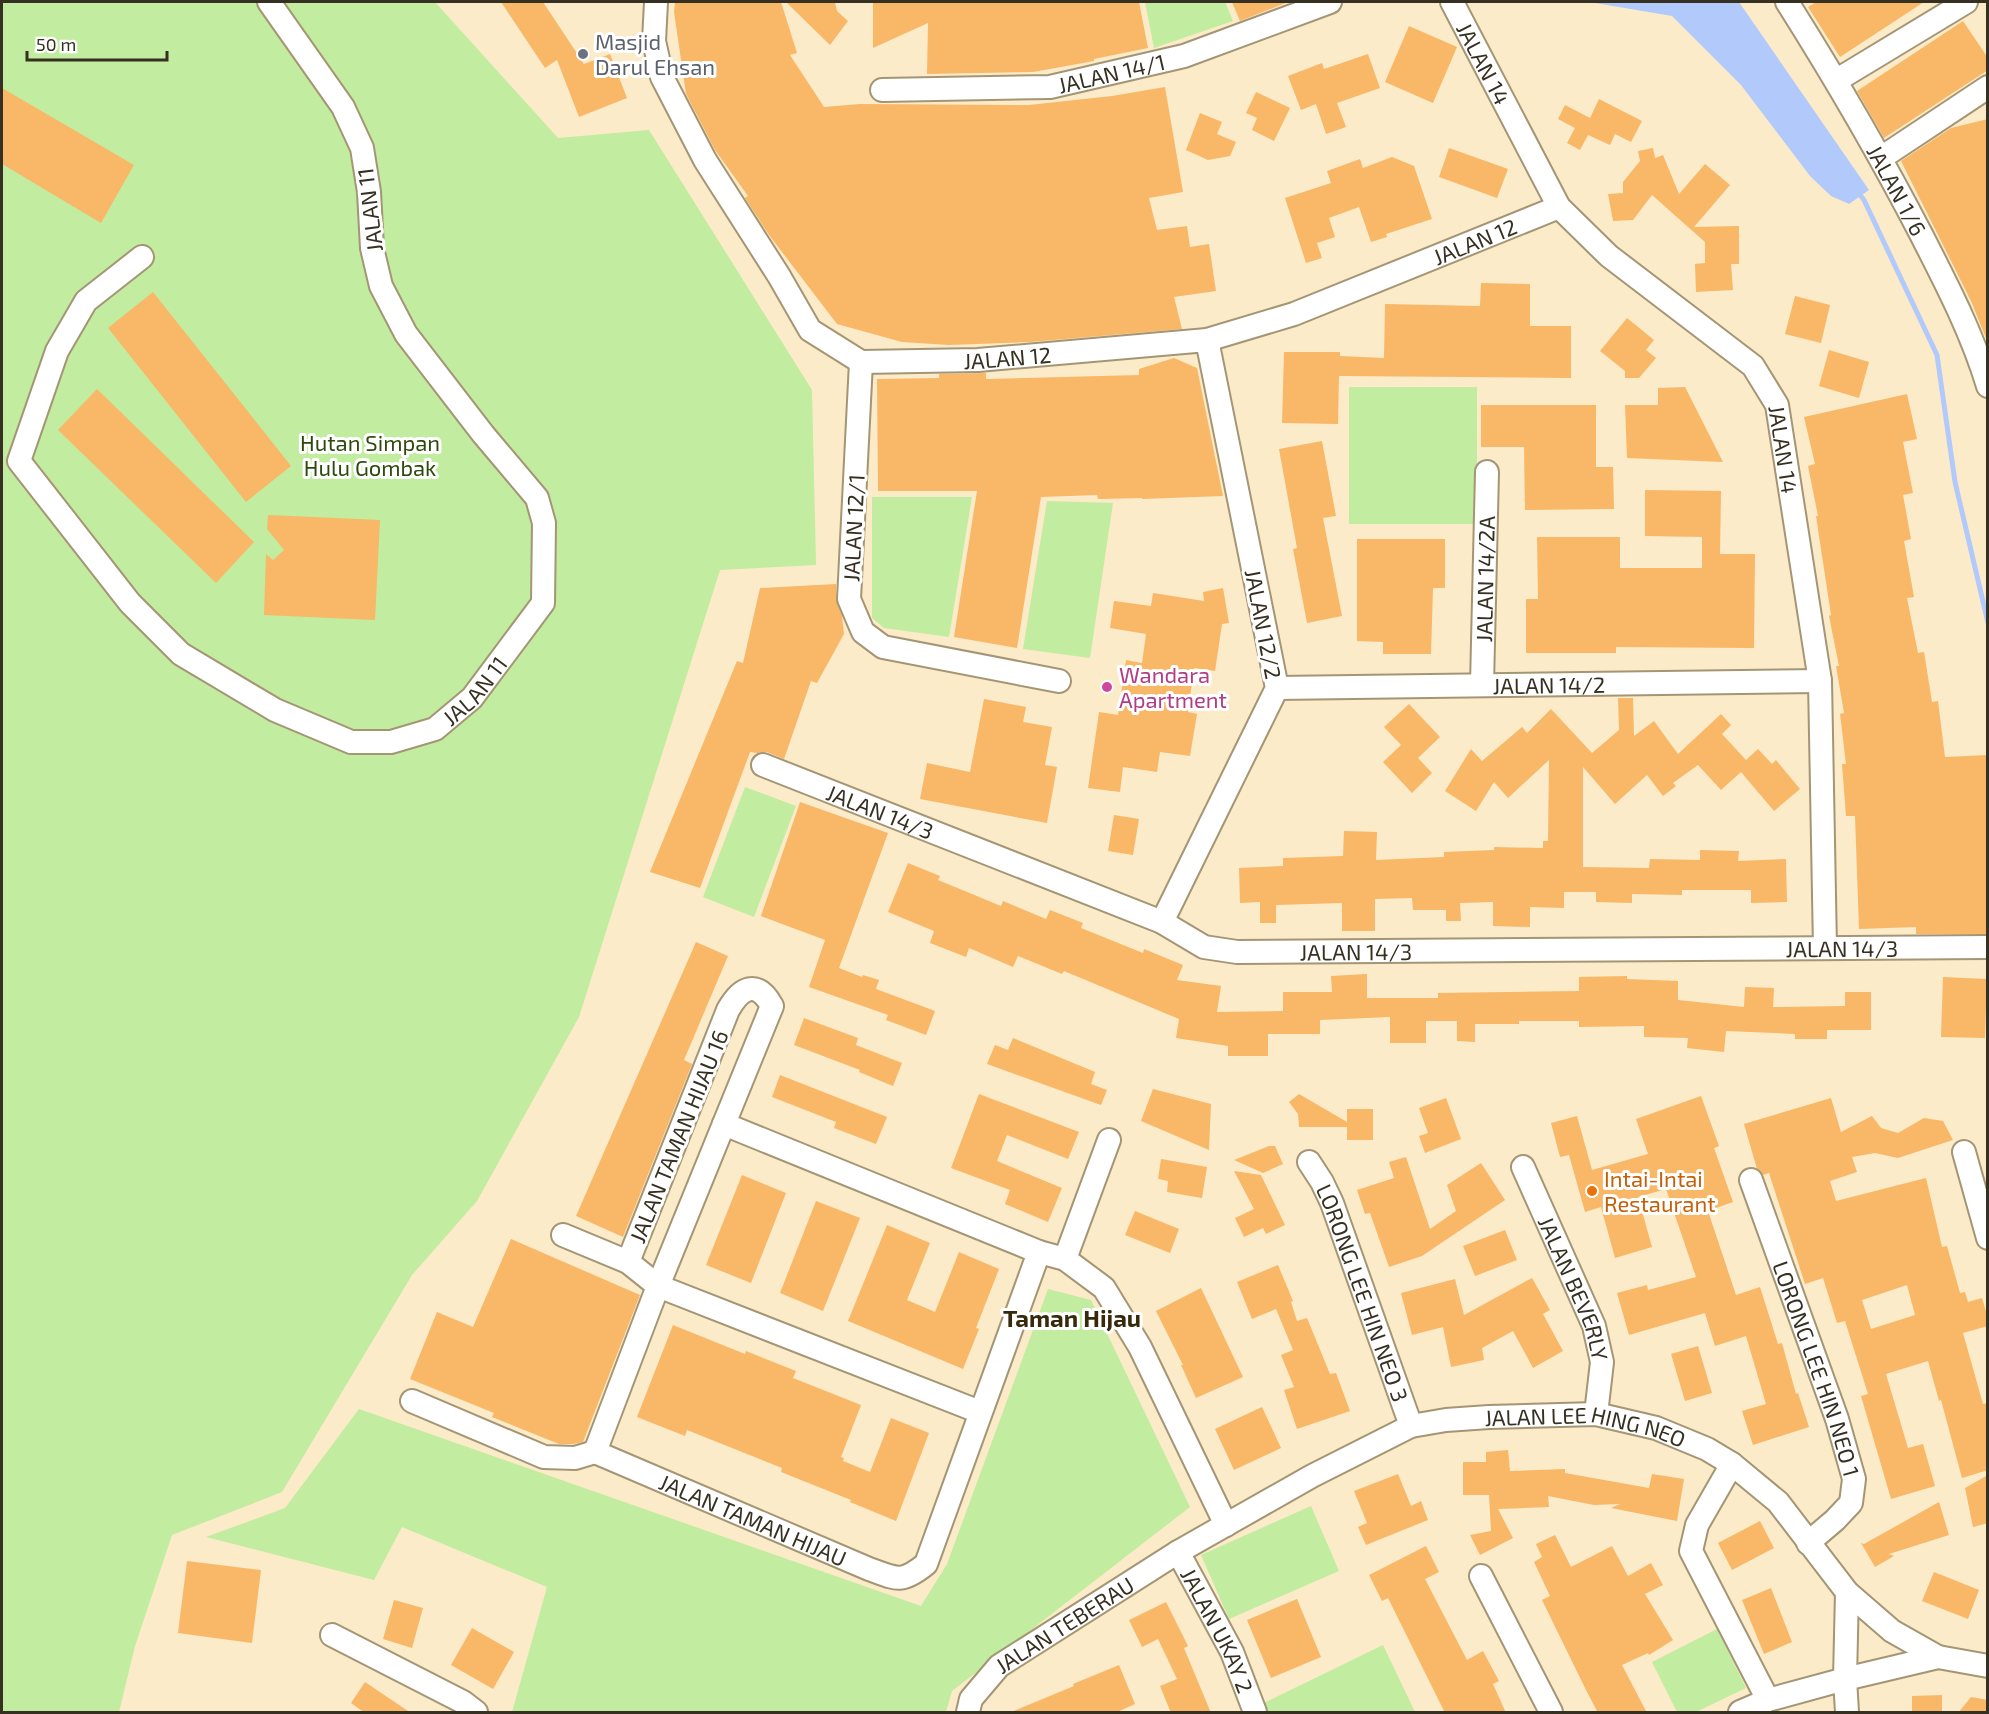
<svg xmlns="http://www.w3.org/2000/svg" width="1989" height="1714" font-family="'Exo 2',sans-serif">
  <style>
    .green { fill: #c2ec9f }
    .water { fill: #b2cafb }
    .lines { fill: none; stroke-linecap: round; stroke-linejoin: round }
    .stream { stroke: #b2cafb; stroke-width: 5 }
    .building { fill: #f9b768; fill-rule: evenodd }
    .minor-casing { stroke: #a49574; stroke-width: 26 }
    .minor { stroke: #fff; stroke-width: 22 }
    .worship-dot { fill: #6b7280; stroke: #fff; stroke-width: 2 }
    .hotel-dot { fill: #d1479c; stroke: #fff; stroke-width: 2 }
    .food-dot { fill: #e8710a; stroke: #fff; stroke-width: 2 }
    .labels { text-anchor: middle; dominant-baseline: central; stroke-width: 6; stroke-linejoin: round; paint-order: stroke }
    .worship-label { font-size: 22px; fill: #5b616d; stroke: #fff; text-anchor: start }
    .street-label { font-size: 22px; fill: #363022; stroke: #fff }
    .park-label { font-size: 22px; fill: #2d490c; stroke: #fff }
    .hotel-label { font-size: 22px; fill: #b23c85; stroke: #fff; text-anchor: start }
    .food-label { font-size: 22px; fill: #c56008; stroke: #fff; text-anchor: start }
    .neighbourhood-label { font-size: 24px; font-weight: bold; fill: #372a0b; stroke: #fff }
  </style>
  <rect width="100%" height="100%" fill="#fbebc8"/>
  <path class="green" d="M2,2h433l123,136 91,-8 163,260 4,175 -96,5 -141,447 -102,184 -65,74 -130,217 -110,43 -37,111 -16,66h-117z
    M1145,2h80l8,19 -79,27z
    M1349,387h128v137h-128z
    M872,497h100l-23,140 -65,-9 -12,-10z
    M1047,501l66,2 -23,155 -67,-9z
    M745,787l51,19 -42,111 -51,-20z
    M1048,1289l43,11 99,207 -238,184 -6,21h-434l35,-125 -145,-60 -28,53 -168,-43 79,-29 74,-99 562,197 26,-42z
    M1311,1506l28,65 -110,48 -28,-64z
    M1717,1629l29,59 -50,24h-19l-25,-50z
    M1383,1645l32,67h-147l-4,-9z"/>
  <path class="water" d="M1589,2h150l130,188 -20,14 -18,-8 -21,-20 -69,-91 -69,-69z"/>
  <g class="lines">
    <path class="stream" d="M1857,191l7,9 73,155 18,127 33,141"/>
  </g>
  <path class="building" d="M501,2h42l41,62 26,-10 17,44 -48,19 -22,-57 -12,8z
    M675,2h106l16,51 -7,2 34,52 36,-3 169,1 83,-9 53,-9 18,105 -34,6 8,32 30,-4 3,21 19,-3 7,47 -42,6 8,32 -152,13 -81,3 -47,-3 -65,-18 -68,-89 -24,-37 3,-2 -33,-46 -29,-56 -12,-82z
    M786,2h49l2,9 11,10 -18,24z
    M873,2h266l9,46 -54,11v2l-61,11 -106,2 1,-51 -55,25z
    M1232,2h56l-48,19z
    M1816,2h108l-84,55 -32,-50z
    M1963,21l25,37v12l-104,68 -27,-47z
    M1409,26l48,21 -24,56 -48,-21z
    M1368,54l12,34 -43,15 9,24 -20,7 -10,-30 -15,6 -13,-34 34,-13 2,6z
    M2,88l132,77 -33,58 -99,-59z
    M1256,92l34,16 -16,33 -22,-11 5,-12 -11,-5z
    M1599,99l43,22 -11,21 -16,-8 -5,11 -22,-10 -8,15 -13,-7 8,-15 -17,-9 7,-14 25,13z
    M1200,113l22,9 -5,12 19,8 -6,14 -22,4 -22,-10z
    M1988,119v224l-17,-42 -70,-140 50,-33z
    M1449,148l59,21 -11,29 -58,-21z
    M1653,148l2,10 8,-3 16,39 26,-30 25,21 -36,42 45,-1v38h-8l2,26 -37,2 -1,-28 10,-1v-21l-53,-47 -19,25 -20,1 -5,-27 15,-1v-11l17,-21 -2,-10z
    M1392,157l22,9 18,53 -46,15 1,3 -16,5 -12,-35 -30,11 6,19 -18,6 5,15 -16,5 -21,-65 46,-15 -4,-12 33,-12 3,9z
    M1481,283l49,1v42h41v52l-232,-2 -1,48 -56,-1 2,-71h56v4l44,2 1,-54 95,2z
    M153,292l138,174 -45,36 -138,-174z
    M1795,296l35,9 -9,38 -36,-9z
    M1627,318l27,22 -8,10 10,8 -17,20h-14v-7l-25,-20z
    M1829,350l40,12 -10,36 -40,-12z
    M1174,358l23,10 26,128 -81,3v-1l-44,1 -1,-4 -56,2 -24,151 -63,-11 23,-146h-99l-1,-112 62,-1v-4l47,-1v6l153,-4v-6z
    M1685,387l38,75 -96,-4 -2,-53h33v-17z
    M97,389l157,153 -38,41 -158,-153z
    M1907,394l10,45 -14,3 10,51 -10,2 8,44 -7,2 10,56 -7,1 11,55 6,-1 8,50 6,-1 7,56 43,-2v179h-72v-7l-57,2 -4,-113h-9l-4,-52h4l-6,-50 4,-1 -8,-47h3l-10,-50 2,-1 -15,-99h2l-10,-50 7,-2 -11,-47z
    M1481,405h115v62h17l1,42 -89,1 -1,-63h-43z
    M1322,441l14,75 -13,2 19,98 -35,7 -14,-74 4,-1 -18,-99z
    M1645,490l76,1 -1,63h35l-1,94 -138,-1v6h-90v-54h12l-1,-62h83v31h82v-31l-57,-1z
    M268,515l112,5 -5,100 -111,-5 2,-61 7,6 11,-10 -17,-21z
    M1357,539h88v49h-12l-2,66h-48v-12l-26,-1z
    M836,584v15l6,17 2,18 -27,49 -6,-2 -27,78 -17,-7 -10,1 -7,-1 -50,136 -50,-16 87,-211 6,2 17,-75z
    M1223,588l6,35 -7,1 -7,47 -21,-3 -6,44 9,2 -7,42 -30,-4 -3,20 -34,-5 -3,25 -32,-4 11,-76 19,3 8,-55 16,3 4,-29 -36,-6 4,-27 37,5 2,-13 51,8 -1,-9z
    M1618,698h15l1,38 20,-15 24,33 43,-40 10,11 -9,9 24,26 12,-11 14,15 4,-4 24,29 -26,22 -33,-39 -20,18 -23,-25 -25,18 3,3 -13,10 -16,-21 -32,29 -32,-37v100l66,1 1,-9 50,1v-10l39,1 -1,10 48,-2 1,43 -36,1v-13h-69v5l-50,-1v9l-36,-1v-10h-32v16l-34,-1v20l-37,-1v-24l-33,1 1,18h-15v-11h-33l-1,-12 -37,1v32h-33v-28l-66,2v18h-16v-21l-20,1 -1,-35 44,-2v-8l60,-2 1,-25 33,1 -1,28 68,-3v-5l50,-2v-3l49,1v-7h5l1,-81 -41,38 -14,-16 -18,29 -31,-20 26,-42 11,12 40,-34 5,6 24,-24 41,44 27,-23z
    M984,699l42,8 -3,15 29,5 -7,38 12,2 -10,56 -127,-24 7,-36 43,9z
    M1409,704l31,33 -22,21 14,15 -20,20 -29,-31 18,-17 -17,-18z
    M800,802l88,31 -49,135 23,9 1,-2 16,5 -3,9 59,22 -9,24 -40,-15 2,-5 -79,-28 16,-47 -64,-24z
    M1114,815l25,4 -6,36 -25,-4z
    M908,863l32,13 -2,4 63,26 2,-5 43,18 4,-9 33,13 -2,5 62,25 1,-4 39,16 -6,15 44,6 -4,26 66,-1v-19h49l-1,-16 36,-2v24h71v-5l141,-2v-14l48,-1v3l51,2v19l66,7 1,-20 29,1 -1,19 72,-1v-14h26v38h-44v9h-32v-5l-69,-3 -2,21 -37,-4 1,-10 -44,-1v-11l-65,1v-6h-60v3h-44v18l-18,-1v-20h-31v22h-36v-26l-70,3v14h-52v22h-40v-10l-52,-8 3,-19 -115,-48 -2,3 -44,-18 -5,11 -44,-19 -3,9 -36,-14 4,-12 -46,-19z
    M696,942l32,14 -44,104 8,4 -69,173 -47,-21z
    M1943,977l44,2 -2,59 -44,-1z
    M804,1018l54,20 -2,7 46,18 -9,23 -34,-14 1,-2 -66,-25z
    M1013,1038l82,34 -4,12 16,6 -6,15 -114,-41 8,-19 13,5z
    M780,1075l107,42 -11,27 -42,-16 2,-6 -64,-25z
    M1153,1089l58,15 -2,46 -68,-29z
    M979,1094l100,38 -11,27 -61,-24 -10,26 65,27 -14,34 -43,-18 5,-14 -59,-22z
    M1299,1094l48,28v-13h26v31h-26v-13h-48l-1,-13 -9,-12z
    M1701,1096l18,50 -5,2 19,54 -25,9 28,84 24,-8 18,57 4,-1 14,51 2,-1 11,34 -56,18 -11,-34 24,-7 -20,-68 -31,10 -10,-33 -76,22 -12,-42 30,-8 1,5 48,-13 -30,-88 -28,8 14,50 -37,11 -14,-51 -16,5 -16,-57 -9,2 -9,-34 26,-7 15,54 56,-16 -12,-35z
    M1446,1098l15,41 -36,14 -6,-17 9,-3 -9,-25z
    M1831,1098l10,34 31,-16 9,12 17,5 26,-15 19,3 10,19 -55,18 -23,-5 -23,4 5,15 -27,9 6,20 90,-23 16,69 5,-1 13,47 5,-1 3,10 14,-4 6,20v8l-25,7 20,71 5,-1v67l-26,8 -21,-78 -2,1 -11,-40 -42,13 22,74 15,-4 12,42 -44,13 -30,-103 7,-2 -23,-73 -8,2 -14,-45 -18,6 -36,-111 -6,2 -6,-6 -13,-45zM1907,1285l8,30 -44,14 -9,-29z
    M1269,1146h6l8,18 -20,9 -29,-13z
    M1406,1157l24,72 26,-18 -9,-26 34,-22 24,37 -83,56 -33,11 -19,-54 -5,1 -8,-24 37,-12 -5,-16z
    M1161,1159l46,8 -5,31 -35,-6 1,-11 -10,-2z
    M1234,1171l27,4 24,50 -19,9 -3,-6 -19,9 -9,-19 19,-9z
    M742,1175l44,18 -35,90 -45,-18z
    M816,1201l44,17 -37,93 -43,-18z
    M1135,1211l44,18 -9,24 -45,-18z
    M887,1225l43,18 -23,57 28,12 24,-60 40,17 -23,59 3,1 -16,40 -115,-48z
    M1505,1230l12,30 -42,16 -12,-30z
    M511,1239l129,56 -57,147 -10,2h-14l-67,-27 2,-4 -84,-34 27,-67 36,15z
    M1278,1265l15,36 -2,1 6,19 10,-3 23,56 6,-1 14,38 -53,18 -13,-39 10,-3 -13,-32 12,-5 -17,-41 -24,10 -15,-37z
    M1532,1278l18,32 -7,4 20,37 -30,17 -20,-37 -31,17 2,12 -33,7 -8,-40 -31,8 -11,-42 54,-14 9,36z
    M1201,1288l42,89 -47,21 -15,-33h2l-27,-54z
    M673,1325l72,29 1,-3 50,20 -3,7 68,27 -20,52 3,1 -1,3 27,11 21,-54 38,15 -33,88 -46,-19 1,-2 -70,-28 1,-4 -95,-38 -2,6 -48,-19z
    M1698,1346l14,47 -27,8 -14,-47z
    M1262,1407l19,41 -47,22 -19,-41z
    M1508,1450l2,21 55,-2v4l84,15 3,-14 32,5 -7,42 -66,-13 9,-4 -26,1 -46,-9 1,11 -51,2 15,29 -33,17 -10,-20 21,-4 -2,-36h-26v-33h23v-10z
    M1398,1474l13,32 10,-5 7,19 -62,25 -8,-18 9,-4 -13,-32z
    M1988,1475v48l-15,4 -8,-39z
    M1939,1502l10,33 -60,19 5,2 -19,11 -14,-24 3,1z
    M1760,1521l14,27 -42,22 -14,-27z
    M1555,1535l16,32 41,-21 16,30 23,-13 12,22 -18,9 28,46 -24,15 -1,-2 -26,12 25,48h-49l-12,-23 -44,-90 8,-4 -16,-34 8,-5 -6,-13z
    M1426,1546l13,26 -14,7 42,81 16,-9 16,30 -6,3 13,29h-61l-57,-115 -6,3 -13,-26z
    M187,1561l74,9 -9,73 -74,-10z
    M1934,1572l45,18 -11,29 -46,-18z
    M1771,1588l21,54 -28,12 -22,-54z
    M1297,1599l24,58 -50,21 -24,-58z
    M394,1600l29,8 -11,40 -29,-9z
    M1166,1602l22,44 -4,2 27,65h-40l-11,-27 17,-7 -19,-40 -16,8 -13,-27z
    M472,1628l42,24 -21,37 -42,-24z
    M1119,1665l16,39 -20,9h-106l65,-27 -1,-2z
    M365,1682l46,31h-46l-14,-10z
    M1942,1695v18h-30v-17z
    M1971,1697l17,3v13h-30z"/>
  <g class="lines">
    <defs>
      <g id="minor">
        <path id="s1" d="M656,2l-2,39 8,36 43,83 74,116 31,54 51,32 117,-2 229,-20 87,-26 265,-107"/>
        <path id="s2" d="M1452,2l107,205 50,49 144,110 24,39 43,276 5,267"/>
        <path id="s3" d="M1787,2c48,76 93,153 135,234 25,49 50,97 66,150"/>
        <path d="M1837,80l129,-78"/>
        <path id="s4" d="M882,90l168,-3 134,-31 146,-54"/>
        <path d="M1881,158l107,-71"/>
        <path id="s5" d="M142,257l-56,44 -29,50 -38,110 111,142 51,51 94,56 76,32h40l44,-13 37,-31 71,-95 1,-80 -7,-25 -54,-64 -77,-100 -25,-48 -9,-38 -3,-56 -7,-44 -19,-41 -74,-105"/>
        <path d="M861,362l-12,237 14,33 20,15 176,34"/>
        <path id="s6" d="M1482,685l5,-213"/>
        <path id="s7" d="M1277,688l543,-7"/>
        <path id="s8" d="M763,765l399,157 42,25 33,5 751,-5"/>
        <path d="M1162,922l115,-234 -70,-348"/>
        <path d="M724,1124l315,128 26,7 39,29 36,59 86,178"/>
        <path d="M1964,1152l24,86"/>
        <path id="s9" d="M1309,1162l13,20 10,21 79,223"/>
        <path id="s10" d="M1523,1167l71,159 8,36 -6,52"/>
        <path id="s11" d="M1751,1180l86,239 17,60 -3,24 -16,17 -27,23"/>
        <path d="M563,1235l65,27 30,24 322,126"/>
        <path d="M1065,1259l44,-119"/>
        <path d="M412,1401l132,56 31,1 20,-6"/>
        <path d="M595,1452l63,-166 114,-280c-15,-27 -31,-19 -44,4l-100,252"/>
        <path id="s12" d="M595,1452l274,117c28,10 32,15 57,-5l113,-312"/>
        <path d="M1732,1464l-35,61 -6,26 77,149"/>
        <path id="s13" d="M1178,1552l54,100 23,60"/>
        <path d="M1481,1576l70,136"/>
        <path d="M332,1635l131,67 13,10"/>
        <path id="s14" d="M968,1712l3,-13 28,-33 179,-114 134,-76 99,-50 35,-6 43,-3 107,-3 60,14 51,21 25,15 46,38 69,90 45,39 46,26"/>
        <path d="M1740,1712l28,-12 77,-21 93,-22 50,9"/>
        <path d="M1847,1712l-2,-33 2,-87"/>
      </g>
    </defs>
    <use href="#minor" class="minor-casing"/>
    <use href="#minor" class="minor"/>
  </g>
  <circle class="worship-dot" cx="583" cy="54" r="6"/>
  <circle class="hotel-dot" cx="1107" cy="687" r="6"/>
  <circle class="food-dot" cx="1592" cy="1191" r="6"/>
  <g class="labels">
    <g class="worship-label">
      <text x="595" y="41">Masjid<tspan x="595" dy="25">Darul Ehsan</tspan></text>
    </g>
    <g class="street-label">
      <text stroke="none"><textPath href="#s2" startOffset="69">JALAN 14</textPath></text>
      <text stroke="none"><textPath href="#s4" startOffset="231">JALAN 14/1</textPath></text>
      <text stroke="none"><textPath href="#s3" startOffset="218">JALAN 1/6</textPath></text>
      <text transform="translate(369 210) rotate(-97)">JALAN 11</text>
      <text stroke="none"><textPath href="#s1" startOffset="1062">JALAN 12</textPath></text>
      <text stroke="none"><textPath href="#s1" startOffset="576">JALAN 12</textPath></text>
      <text stroke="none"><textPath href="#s2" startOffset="573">JALAN 14</textPath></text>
      <text transform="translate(853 528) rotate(-87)">JALAN 12/1</text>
      <text stroke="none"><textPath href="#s6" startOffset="106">JALAN 14/2A</textPath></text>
      <text transform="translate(1264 624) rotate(79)">JALAN 12/2</text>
      <text stroke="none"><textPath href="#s7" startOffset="272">JALAN 14/2</textPath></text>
      <text stroke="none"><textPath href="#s5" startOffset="831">JALAN 11</textPath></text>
      <text stroke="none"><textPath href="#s8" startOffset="126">JALAN 14/3</textPath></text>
      <text stroke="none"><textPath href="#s8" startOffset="1116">JALAN 14/3</textPath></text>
      <text stroke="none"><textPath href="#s8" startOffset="630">JALAN 14/3</textPath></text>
      <text transform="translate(678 1136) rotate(-68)">JALAN TAMAN HIJAU 16</text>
      <text stroke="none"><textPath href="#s10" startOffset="132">JALAN BEVERLY</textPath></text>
      <text stroke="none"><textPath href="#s9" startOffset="142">LORONG LEE HIN NEO 3</textPath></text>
      <text stroke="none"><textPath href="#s11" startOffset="200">LORONG LEE HIN NEO 1</textPath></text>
      <text stroke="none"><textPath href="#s14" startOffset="710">JALAN LEE HING NEO</textPath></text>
      <text stroke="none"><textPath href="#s12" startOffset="172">JALAN TAMAN HIJAU</textPath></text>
      <text stroke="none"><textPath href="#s14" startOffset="134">JALAN TEBERAU</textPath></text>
      <text stroke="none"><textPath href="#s13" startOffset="88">JALAN UKAY 2</textPath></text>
    </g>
    <g class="park-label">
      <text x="370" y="442">Hutan Simpan<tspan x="370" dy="25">Hulu Gombak</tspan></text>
    </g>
    <g class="hotel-label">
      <text x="1119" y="674">Wandara<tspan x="1119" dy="25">Apartment</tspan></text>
    </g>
    <g class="food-label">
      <text x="1604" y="1178">Intai-Intai<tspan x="1604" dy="25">Restaurant</tspan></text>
    </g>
    <g class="neighbourhood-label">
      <text x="1072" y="1317">Taman Hijau</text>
    </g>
  </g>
  <rect width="1989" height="1714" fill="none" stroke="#363022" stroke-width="6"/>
  <path d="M27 51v9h140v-9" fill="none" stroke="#363022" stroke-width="3"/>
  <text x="36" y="51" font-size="18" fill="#363022" stroke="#ffffff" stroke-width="4.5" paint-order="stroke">50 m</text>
</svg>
